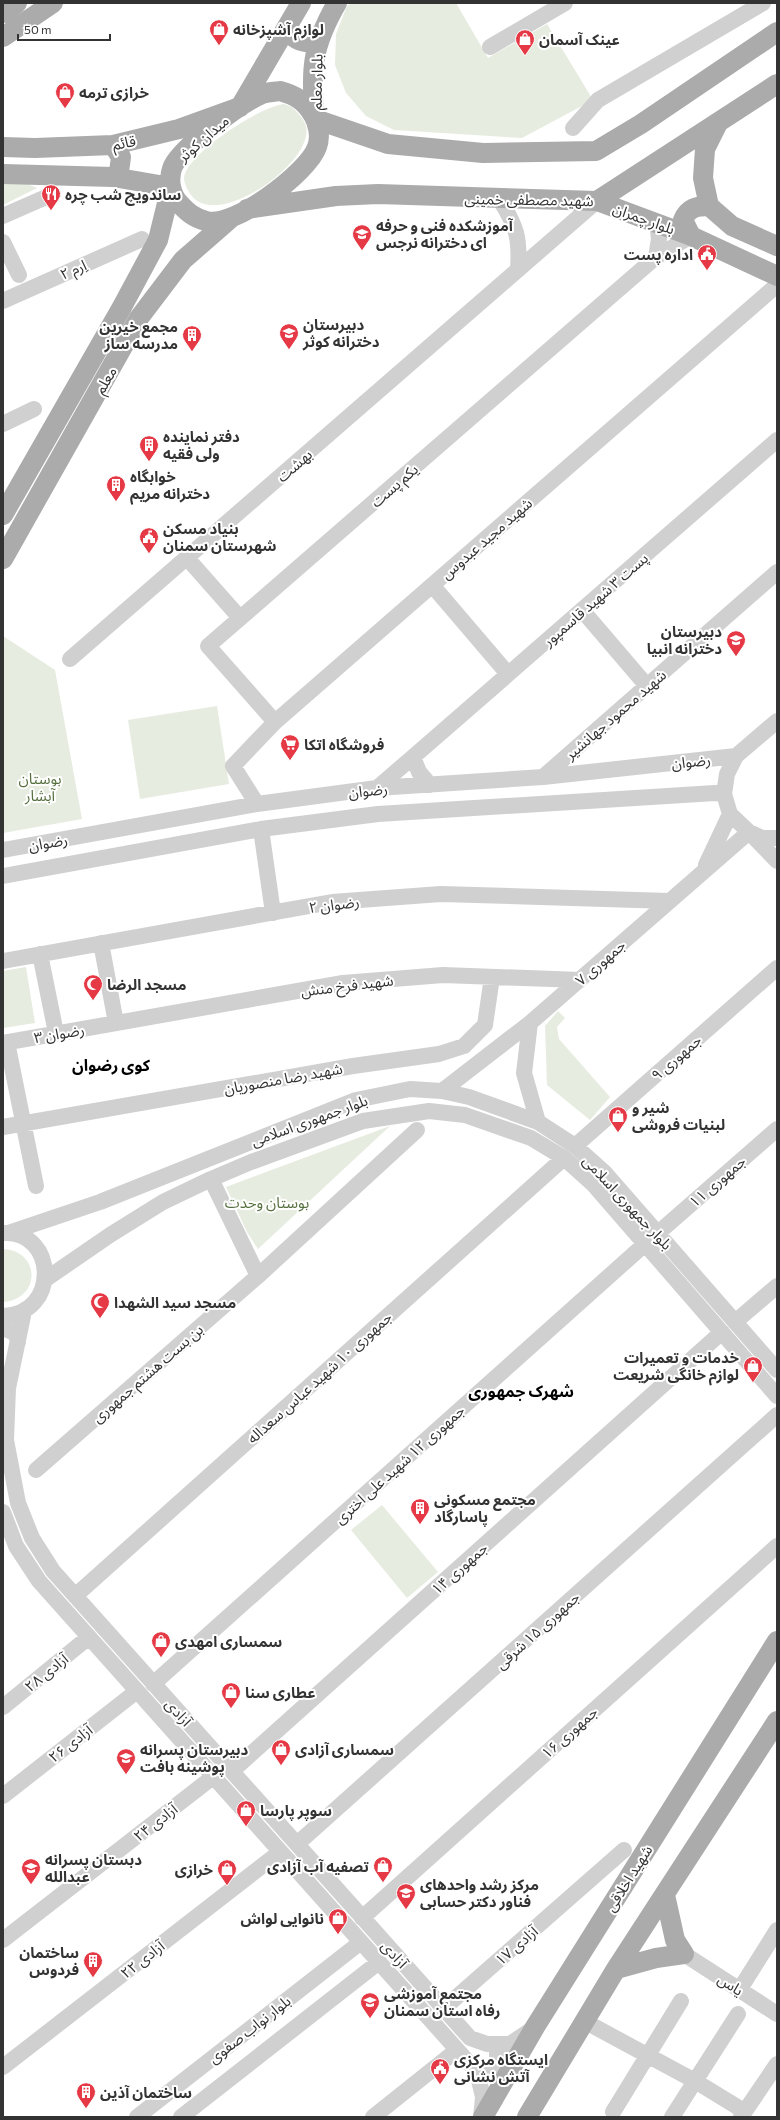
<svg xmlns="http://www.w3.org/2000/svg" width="780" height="2120" font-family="Commissioner,'Noto Sans Arabic',sans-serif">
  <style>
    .green { fill: #e6ecdf }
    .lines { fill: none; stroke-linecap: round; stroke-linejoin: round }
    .minor { stroke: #d0d0d0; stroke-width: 16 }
    .major { stroke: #ababab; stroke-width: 20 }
    .labels { text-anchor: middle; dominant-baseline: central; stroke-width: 4; stroke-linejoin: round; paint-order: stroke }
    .poi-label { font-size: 15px; font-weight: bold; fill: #333; stroke: #fff; text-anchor: start }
    .street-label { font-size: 15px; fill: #333; stroke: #fff }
    .park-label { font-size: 15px; fill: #56703f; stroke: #fff }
    .neighbourhood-label { font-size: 16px; font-weight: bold; fill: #000; stroke: #fff }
  </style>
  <rect width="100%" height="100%" fill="#fff"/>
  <path class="green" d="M352,3h104l32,55 59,-34 46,76 -71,38 -128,-8 -28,-14 -20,-23 -11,-28 1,-31 11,-28z
    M284,104l8,3c5,5 12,12 14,19 9,36 -89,105 -115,69 -3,-4 -7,-12 -7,-17 2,-24 77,-72 100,-74z
    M3,177h7l27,11 -34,17z
    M3,636l52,34 27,149 -79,14z
    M217,706l12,78 -89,15 -12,-79z
    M26,967l9,56 -32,5v-57z
    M558,1011l7,7 -8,9 2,12 51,58 -20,23 -43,-35 -2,-59z
    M390,1126l-132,123 -11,-17 -21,-45z
    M3,1249c38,2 38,50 0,53z
    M382,1505l56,67 -31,26 -56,-68z"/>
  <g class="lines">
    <path class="minor" d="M490,47l75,-44
      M573,128l25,-28 165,-97
      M500,200c17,27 20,38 18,70
      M3,216l50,-22
      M657,222l2,17 -3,18 35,-21
      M3,242l16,33
      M3,301l139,-62
      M3,424l31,-15
      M187,558l53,60
      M432,585l76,89
      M582,610l65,76
      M70,659l527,-458
      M777,721l-41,35 -9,18 -3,20 6,20 19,18 13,6h15
      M275,722l-67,-76 448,-389
      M413,757l364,-317
      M543,777l234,-205
      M377,788l36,-31 6,15 11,13
      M257,804l-24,-38 42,-44 502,-437
      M261,829l12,84
      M3,850l254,-46 120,-16 166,-11 193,-21
      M706,865l24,-51
      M3,876l258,-47 117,-15 337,-21 9,1
      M101,943l15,80
      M40,954l16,79
      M3,961l329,-59 109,-8 228,7
      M530,1023l-6,50 14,49
      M7,1042l29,144
      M3,1043l340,-60 100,-8 137,5
      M442,1091l88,-68 219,-191 28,29
      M3,1127l350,-61 86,-12 25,-8 21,-21 7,-48
      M575,1146l202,-178
      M211,1179l47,97
      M8,1233l92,-31 256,-102 54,-11 32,2 27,6 69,25 37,24 30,27 172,197
      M658,1233l119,-104
      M46,1279l64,-44 53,-33 48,-23 40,-17 112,-41 66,-10 36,4 66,23 33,20 29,26 184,212
      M24,1311l-16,77 -2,52 12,63 14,35 21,33 417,467 17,6h23l24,-16
      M3,1316c57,-2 54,-85 1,-83
      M735,1322l42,-36
      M3,1328l12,5 3,9
      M36,1470l222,-194 159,-146
      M3,1512l13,34 23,35 438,491 6,25 -2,20
      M75,1596l489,-438
      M153,1684l492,-440
      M3,1707l86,-70
      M232,1771l490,-439
      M3,1796l134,-105
      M297,1844l480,-429
      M362,1918l415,-372
      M3,1940l210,-163
      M684,1954l93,60
      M740,1989l37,-59
      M443,2009l181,-159
      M584,2021l111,60 49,30
      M3,2067l277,-215
      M477,2072l14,-3 6,-8v-17
      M613,2112l68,-111
      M137,2117l224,-175
      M181,2117l198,-155
      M373,2117l84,-67
      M672,2117l66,-103
      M741,2117l36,-53"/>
    <path class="major" d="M337,3c-25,43 -27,67 -22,116l73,25 95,9 113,-2 45,-27 136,-92
      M3,13l14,-10
      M286,29c8,12 18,15 32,13
      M3,37l50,-34
      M280,91c15,4 25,10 33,24 5,8 8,22 4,32 -9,26 -84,82 -111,74 -12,-3 -19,-9 -27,-18 -9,-10 -11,-25 -6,-37 10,-20 68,-63 89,-72 6,-2 12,-2 18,-3z
      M717,125l-12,24 -2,29 6,28 23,20 45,20
      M113,145l8,12 -2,15 -6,5
      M3,147l32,1 78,-3 66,-16 61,-22 61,-104
      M3,174l110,3 58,10 -13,53 -36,67 -119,208
      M597,201l94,35 86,40
      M247,209l89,-13 42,-2 219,7 180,-117
      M691,236l-8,-16c5,-12 13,-14 26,-14
      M3,559l136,-241 44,-58 47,-41
      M616,1969l40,-11 28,-4 -9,-14 -10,-45
      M483,2117l52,-90 242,-386
      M527,2117l89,-148 161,-248"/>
  </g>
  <defs>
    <symbol id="shop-pin" viewBox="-11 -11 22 30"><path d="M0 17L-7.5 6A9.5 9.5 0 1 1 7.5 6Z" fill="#e63946" stroke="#fff"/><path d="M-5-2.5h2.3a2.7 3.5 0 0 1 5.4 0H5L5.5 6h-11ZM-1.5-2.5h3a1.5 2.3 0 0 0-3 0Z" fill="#fff"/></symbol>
    <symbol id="restaurant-pin" viewBox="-11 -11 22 30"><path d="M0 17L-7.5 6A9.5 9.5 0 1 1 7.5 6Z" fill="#e63946" stroke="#fff"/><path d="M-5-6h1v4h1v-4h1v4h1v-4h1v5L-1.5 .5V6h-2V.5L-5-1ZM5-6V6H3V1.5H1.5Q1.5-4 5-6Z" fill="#fff"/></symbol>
    <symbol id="school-pin" viewBox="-11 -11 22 30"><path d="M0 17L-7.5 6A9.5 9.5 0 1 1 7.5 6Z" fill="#e63946" stroke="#fff"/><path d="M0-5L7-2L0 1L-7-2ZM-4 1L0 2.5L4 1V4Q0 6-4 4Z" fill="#fff"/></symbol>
    <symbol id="civic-pin" viewBox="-11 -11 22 30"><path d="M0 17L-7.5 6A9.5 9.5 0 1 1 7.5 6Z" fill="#e63946" stroke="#fff"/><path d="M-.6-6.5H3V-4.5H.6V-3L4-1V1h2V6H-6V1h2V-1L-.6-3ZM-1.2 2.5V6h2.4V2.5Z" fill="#fff"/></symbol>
    <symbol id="building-pin" viewBox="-11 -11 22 30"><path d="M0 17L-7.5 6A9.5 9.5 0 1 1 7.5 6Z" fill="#e63946" stroke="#fff"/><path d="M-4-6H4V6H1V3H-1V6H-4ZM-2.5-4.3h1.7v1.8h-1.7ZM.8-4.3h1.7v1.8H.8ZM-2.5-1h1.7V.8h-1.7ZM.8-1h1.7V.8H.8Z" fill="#fff"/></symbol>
    <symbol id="supermarket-pin" viewBox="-11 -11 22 30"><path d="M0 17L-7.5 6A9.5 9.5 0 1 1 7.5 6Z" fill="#e63946" stroke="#fff"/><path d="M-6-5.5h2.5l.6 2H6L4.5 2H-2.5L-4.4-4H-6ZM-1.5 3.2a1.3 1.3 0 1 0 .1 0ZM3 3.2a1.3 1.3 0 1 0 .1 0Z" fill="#fff"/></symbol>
    <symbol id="mosque-pin" viewBox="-11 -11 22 30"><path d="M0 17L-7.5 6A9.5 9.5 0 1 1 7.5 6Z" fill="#e63946" stroke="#fff"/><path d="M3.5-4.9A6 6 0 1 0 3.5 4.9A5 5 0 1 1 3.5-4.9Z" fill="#fff"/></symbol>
    <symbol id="university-pin" viewBox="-11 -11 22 30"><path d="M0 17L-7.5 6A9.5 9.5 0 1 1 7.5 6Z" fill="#e63946" stroke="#fff"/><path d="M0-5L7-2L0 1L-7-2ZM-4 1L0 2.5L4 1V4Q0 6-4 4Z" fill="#fff"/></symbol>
  </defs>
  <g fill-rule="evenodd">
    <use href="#shop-pin" x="208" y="18" width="22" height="30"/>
    <use href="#shop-pin" x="514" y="28" width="22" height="30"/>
    <use href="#shop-pin" x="54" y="81" width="22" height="30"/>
    <use href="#restaurant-pin" x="40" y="183" width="22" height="30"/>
    <use href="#school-pin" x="351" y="223" width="22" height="30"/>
    <use href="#civic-pin" x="696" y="243" width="22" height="30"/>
    <use href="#school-pin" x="278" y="322" width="22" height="30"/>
    <use href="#building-pin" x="181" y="324" width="22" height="30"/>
    <use href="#building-pin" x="138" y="434" width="22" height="30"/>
    <use href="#building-pin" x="105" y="474" width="22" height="30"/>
    <use href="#civic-pin" x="138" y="526" width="22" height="30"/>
    <use href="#school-pin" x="725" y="629" width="22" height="30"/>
    <use href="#supermarket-pin" x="279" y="733" width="22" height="30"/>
    <use href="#mosque-pin" x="82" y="973" width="22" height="30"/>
    <use href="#shop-pin" x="607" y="1105" width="22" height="30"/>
    <use href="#mosque-pin" x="89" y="1291" width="22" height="30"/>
    <use href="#shop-pin" x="742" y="1355" width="22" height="30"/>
    <use href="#building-pin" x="409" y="1497" width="22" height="30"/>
    <use href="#shop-pin" x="150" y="1630" width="22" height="30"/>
    <use href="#shop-pin" x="220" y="1681" width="22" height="30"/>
    <use href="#shop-pin" x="270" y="1738" width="22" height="30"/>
    <use href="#school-pin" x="115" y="1747" width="22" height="30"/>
    <use href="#shop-pin" x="235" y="1799" width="22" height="30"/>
    <use href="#shop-pin" x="372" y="1855" width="22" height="30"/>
    <use href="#school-pin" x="20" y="1857" width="22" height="30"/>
    <use href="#shop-pin" x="216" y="1858" width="22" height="30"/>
    <use href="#university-pin" x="395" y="1882" width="22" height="30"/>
    <use href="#shop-pin" x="327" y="1907" width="22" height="30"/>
    <use href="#building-pin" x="82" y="1950" width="22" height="30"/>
    <use href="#school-pin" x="359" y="1991" width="22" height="30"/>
    <use href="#civic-pin" x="429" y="2057" width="22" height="30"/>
    <use href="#building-pin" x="75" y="2081" width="22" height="30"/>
  </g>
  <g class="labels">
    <g class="poi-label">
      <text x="233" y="29">لوازم آشپزخانه</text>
      <text x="539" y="39">عینک آسمان</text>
      <text x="79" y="92">خرازی ترمه</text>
      <text x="65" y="194">ساندویچ شب چره</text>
      <text x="376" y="225">آموزشکده فنی و حرفه<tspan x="376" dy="17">ای دخترانه نرجس</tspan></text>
      <text x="693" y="254" text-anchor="end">اداره پست</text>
      <text x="303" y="324">دبیرستان<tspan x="303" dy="17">دخترانه کوثر</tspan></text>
      <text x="178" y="326" text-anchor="end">مجمع خیرین<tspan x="178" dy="17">مدرسه ساز</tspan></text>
      <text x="163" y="436">دفتر نماینده<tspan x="163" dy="17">ولی فقیه</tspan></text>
      <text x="130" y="476">خوابگاه<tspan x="130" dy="17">دخترانه مریم</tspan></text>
      <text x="163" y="528">بنیاد مسکن<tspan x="163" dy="17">شهرستان سمنان</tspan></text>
      <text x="722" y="631" text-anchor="end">دبیرستان<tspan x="722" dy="17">دخترانه انبیا</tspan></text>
      <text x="304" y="744">فروشگاه اتکا</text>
      <text x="107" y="984">مسجد الرضا</text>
      <text x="632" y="1107">شیر و<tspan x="632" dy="17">لبنیات فروشی</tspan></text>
      <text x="114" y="1302">مسجد سید الشهدا</text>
      <text x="739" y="1357" text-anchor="end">خدمات و تعمیرات<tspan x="739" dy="17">لوازم خانگی شریعت</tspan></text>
      <text x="434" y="1499">مجتمع مسکونی<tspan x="434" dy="17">پاسارگاد</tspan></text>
      <text x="175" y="1641">سمساری امهدی</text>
      <text x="245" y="1692">عطاری سنا</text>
      <text x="140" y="1749">دبیرستان پسرانه<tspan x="140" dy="17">پوشینه بافت</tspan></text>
      <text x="295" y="1749">سمساری آزادی</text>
      <text x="260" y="1810">سوپر پارسا</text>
      <text x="45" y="1859">دبستان پسرانه<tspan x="45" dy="17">عبدالله</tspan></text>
      <text x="369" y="1866" text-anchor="end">تصفیه آب آزادی</text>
      <text x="213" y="1869" text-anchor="end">خرازی</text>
      <text x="420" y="1884">مرکز رشد واحدهای<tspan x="420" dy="17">فناور دکتر حسابی</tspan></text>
      <text x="324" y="1918" text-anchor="end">نانوایی لواش</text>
      <text x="79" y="1952" text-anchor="end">ساختمان<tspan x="79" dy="17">فردوس</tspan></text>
      <text x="384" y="1993">مجتمع آموزشی<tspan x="384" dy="17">رفاه استان سمنان</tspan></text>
      <text x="454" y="2059">ایستگاه مرکزی<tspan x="454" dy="17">آتش نشانی</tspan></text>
      <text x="100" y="2092">ساختمان آذین</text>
    </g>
    <g class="street-label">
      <text transform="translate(316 82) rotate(-89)">بلوار معلم</text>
      <text transform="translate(203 138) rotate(-41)">میدان کوثر</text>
      <text transform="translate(124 142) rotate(-11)">قائم</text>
      <text transform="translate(529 199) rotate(1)">شهید مصطفی خمینی</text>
      <text transform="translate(644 218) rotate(20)">بلوار چمران</text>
      <text transform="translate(73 269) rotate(-24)">اِرم ۲</text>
      <text transform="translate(105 380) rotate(-60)">معلم</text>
      <text transform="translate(294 465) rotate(-41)">بهشت</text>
      <text transform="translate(394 485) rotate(-41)">یکم پست</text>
      <text transform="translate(486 538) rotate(-41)">شهید مجید عبدوس</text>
      <text transform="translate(595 599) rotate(-41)">پست ۳ شهید قاسمپور</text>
      <text transform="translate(615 714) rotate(-41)">شهید محمود جهانشیر</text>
      <text transform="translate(691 761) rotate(-6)">رضوان</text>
      <text transform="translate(368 790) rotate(-6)">رضوان</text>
      <text transform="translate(48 842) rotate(-10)">رضوان</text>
      <text transform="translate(334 904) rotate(-7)">رضوان ۲</text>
      <text transform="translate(600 962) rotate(-41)">جمهوری ۷</text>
      <text transform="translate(347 985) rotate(-7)">شهید فرخ منش</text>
      <text transform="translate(59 1033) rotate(-10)">رضوان ۳</text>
      <text transform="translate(676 1057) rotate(-41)">جمهوری ۹</text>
      <text transform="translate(283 1078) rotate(-10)">شهید رضا منصوریان</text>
      <text transform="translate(309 1120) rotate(-20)">بلوار جمهوری اسلامی</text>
      <text transform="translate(717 1181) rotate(-41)">جمهوری ۱۱</text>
      <text transform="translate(628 1202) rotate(47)">بلوار جمهوری اسلامی</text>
      <text transform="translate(147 1373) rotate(-41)">بن بست هشتم جمهوری</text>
      <text transform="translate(319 1377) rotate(-42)">جمهوری ۱۰ شهید عباس سعداله</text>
      <text transform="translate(399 1464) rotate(-42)">جمهوری ۱۲ شهید علی اختری</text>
      <text transform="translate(459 1568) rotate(-42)">جمهوری ۱۴</text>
      <text transform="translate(537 1630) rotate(-42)">جمهوری ۱۵ شرقی</text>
      <text transform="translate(46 1672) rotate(-39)">آزادی ۲۸</text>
      <text transform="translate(179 1712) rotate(48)">آزادی</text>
      <text transform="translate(569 1732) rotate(-42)">جمهوری ۱۶</text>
      <text transform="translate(70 1743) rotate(-38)">آزادی ۲۶</text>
      <text transform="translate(155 1822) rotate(-38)">آزادی ۲۴</text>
      <text transform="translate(628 1878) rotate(-58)">شهید اخلاقی</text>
      <text transform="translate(516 1945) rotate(-41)">آزادی ۱۷</text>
      <text transform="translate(395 1954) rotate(48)">آزادی</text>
      <text transform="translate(142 1959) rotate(-38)">آزادی ۲۲</text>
      <text transform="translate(731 1984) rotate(33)">یاس</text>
      <text transform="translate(249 2029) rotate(-38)">بلوار نواب صفوی</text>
    </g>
    <g class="park-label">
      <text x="40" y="778">بوستان<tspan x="40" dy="17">آبشار</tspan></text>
      <text x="267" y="1202">بوستان وحدت</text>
    </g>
    <g class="neighbourhood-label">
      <text x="111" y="1064">کوی رضوان</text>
      <text x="521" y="1390">شهرک جمهوری</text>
    </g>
  </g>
  <rect width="780" height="2120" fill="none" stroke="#333333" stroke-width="8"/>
  <path d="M18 34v6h92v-6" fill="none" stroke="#333333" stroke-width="2"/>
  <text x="24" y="34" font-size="12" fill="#333333" stroke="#ffffff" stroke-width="3" paint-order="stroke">50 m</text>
</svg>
